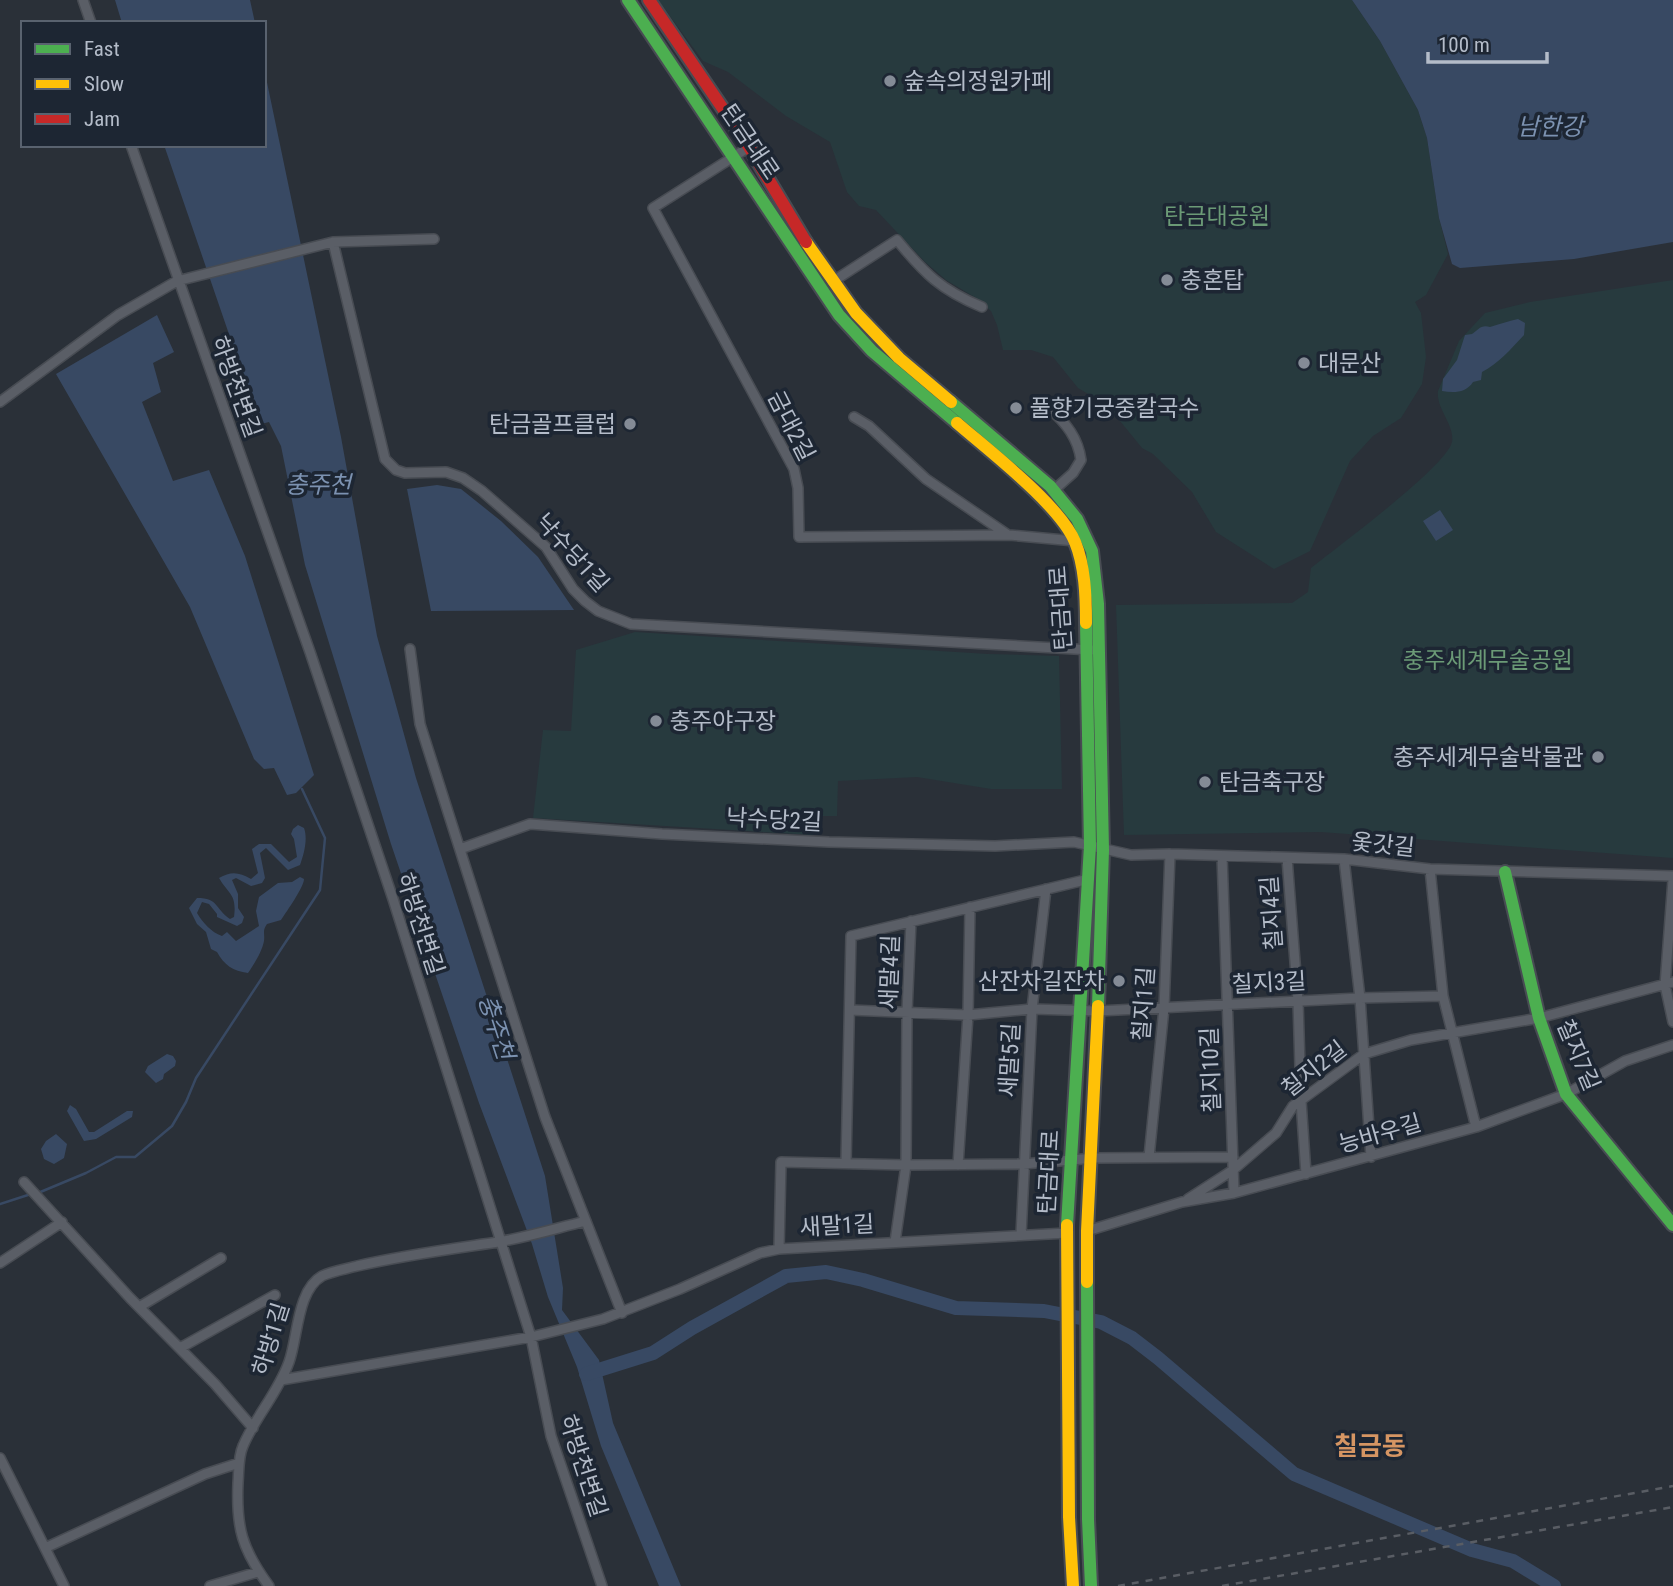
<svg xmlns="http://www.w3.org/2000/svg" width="1673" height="1586" font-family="'Roboto Condensed','Noto Sans KR',sans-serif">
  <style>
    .green { fill: #273a3e }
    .water { fill: #384963 }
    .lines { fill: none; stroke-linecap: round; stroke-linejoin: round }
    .stream { stroke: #384963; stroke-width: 2.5 }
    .river { stroke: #384963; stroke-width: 14 }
    .street-casing { stroke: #484c53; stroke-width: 12 }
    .fast-casing { stroke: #484c53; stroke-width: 16 }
    .slow-casing { stroke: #484c53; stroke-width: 16 }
    .jam-casing { stroke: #484c53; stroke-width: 16 }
    .street { stroke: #5a5e66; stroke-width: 9 }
    .fast { stroke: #4caf50; stroke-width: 12 }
    .slow { stroke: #ffc107; stroke-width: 12 }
    .jam { stroke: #c62828; stroke-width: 12 }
    .rail { stroke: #595d64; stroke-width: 2.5; stroke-dasharray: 7 7; stroke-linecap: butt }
    .poi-dot { fill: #848b96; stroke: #1d2633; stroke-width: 2.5 }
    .labels { text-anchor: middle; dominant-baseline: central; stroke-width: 7; stroke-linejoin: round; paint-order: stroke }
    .poi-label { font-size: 23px; fill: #b4bcc9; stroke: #1d2633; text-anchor: start }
    .street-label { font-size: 23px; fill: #b4bcc9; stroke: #1d2633 }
    .park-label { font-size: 23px; fill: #6b9a76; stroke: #1d2633 }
    .water-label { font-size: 24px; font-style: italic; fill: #7c92b1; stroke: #1d2633 }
    .quarter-label { font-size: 26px; font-weight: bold; fill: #d59563; stroke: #1d2633 }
  </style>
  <rect width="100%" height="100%" fill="#2a3038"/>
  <path class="green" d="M658,0h694l28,41 38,69 9,28 12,80 9,36 -22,41 -11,7 6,11 5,44 -4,27 -21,34 -28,18 -23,25 -40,90 -36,18 -58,-37 -24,-40 -39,-38 -11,-6 -35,-43 -29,-17 -25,-31 -22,-7h-28l-6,-25 -6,-14 -15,-13 -30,-18 -21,-18 -49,-52 -17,-4 -12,-14 -17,-50 -44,-26 -58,-44 -25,-11z
    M1673,280v578l-352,-26 -197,3 -8,-230 176,-2 16,-11 3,-24c25,-20 136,-102 141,-126 3,-17 -16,-33 -14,-51l21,-50 26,-28 45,-11z
    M635,632l353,22 71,2 3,133h-71l-74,-12 -79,4 -1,35h-24v19l-280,-17 10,-88 28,1 5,-81z"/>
  <path class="water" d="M115,0h135l5,23h-133z
    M1352,0h321v242l-99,17 -114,9 -8,-4 -13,-46 -12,-80 -9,-28 -38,-69z
    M264,68l77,369 36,199 39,142 129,398 18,112 -1,22 37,50 14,63 68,163h-22l-58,-140 -24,-79 -29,-70 -16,-53 -53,-141 -88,-259 -86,-279 -24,-119 -12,-24 -16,4 -19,-49 8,-5 -78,-227h100z
    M157,315l17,37 -21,11 8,29 -19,10 31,79 36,-11 36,86 69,219 -18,18 -9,2 -13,-27 -10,1 -10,-10 -64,-152 -134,-233z
    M1518,319l7,4 -1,12c-14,15 -25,28 -42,37l-1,8 -8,2c-7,11 -19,11 -31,9l1,-12 14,-19 8,-25 7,-1c6,-4 9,-10 18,-7 10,-3 18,-6 28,-8z
    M437,485l24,4 40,32 37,36 36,53 -143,1 -24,-122z
    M1440,510l13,20 -17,11 -13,-20z
    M298,825l6,3c4,11 0,26 -4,37l-12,5 -22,-22 -6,5 5,25 -3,5 -11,3 -15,-8 -4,2 6,14v14l6,9 -2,6 -5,3 -20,-9v-3l-8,-10 -7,-2 -5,11c6,10 14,19 25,23l5,-4 9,9 23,-15 -3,-15 3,-14 19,-14 14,-1 8,-5 4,2c0,8 -17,32 -23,41l-14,4c-5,7 -2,9 -3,17 -2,11 -10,23 -16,32 -15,-2 -24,-8 -31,-21l-6,-3 -5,-17 -9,-8 -8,-16 8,-10c22,0 17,10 33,21l4,-2c3,-23 -5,-22 -15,-39 12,-7 20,-6 32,1l7,-6 -6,-24 7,-5h12l18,18 8,-5 -3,-18 -3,-5 2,-5z
    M167,1054l6,2 3,5 -1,5 -11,8 -1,5 -7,4 -11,-11 3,-6z
    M70,1105l6,4 13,23h5l33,-21h6l-1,6 -36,22 -12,2 -17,-30z
    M56,1134l11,10 -3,14 -10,6 -10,-5 -3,-10 5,-8z"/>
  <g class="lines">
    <path class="stream" d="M38,1193l48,-20 30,-16h19l37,-31 14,-24 10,-24 124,-188 5,-52 -23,-49
      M0,1204l31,-10"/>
    <path class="river" d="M586,1374l67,-21 39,-25 94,-52 40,-4 37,8 93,28 88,3 57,11 31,16 26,20 136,116 178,76 41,11 41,25"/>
    <defs>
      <path id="street" d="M83,0l8,23
        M131,145l179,507 83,247 138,438 20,99 51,150
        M749,147l-96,61 141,261 4,19 1,49 210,-2 66,6
        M333,242l52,217 11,11 9,3 41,-1 17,6 19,13 64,56 27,42 12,12 13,10 33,13 461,26
        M832,282l65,-42c28,34 44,50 85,67
        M0,402l118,-87 59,-34 156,-39 101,-3
        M1050,409c16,14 28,29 31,51l-8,13 -19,17
        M854,417l15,9 57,53 82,56
        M410,649l10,75 125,393 77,196
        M460,849l70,-25 132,10 167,8 166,4 79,-4 57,13 39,-1 174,5 86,10 243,7
        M1222,856l12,337
        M1287,858l11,143 3,100 5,73
        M1344,859l16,139 11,159
        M1430,869l13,127 33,131
        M1673,880l-8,105 8,37
        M850,1010l118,5 64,-6 66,2 262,-13 83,-2
        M1149,1157l15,-149 6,-154
        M846,1163l5,-227 238,-57
        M958,1165l10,-150 2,-108
        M24,1182l106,116 85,86 38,44
        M1188,1199l45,-29 43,-37 17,-27 71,-52 47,-14 128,-22 134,-36
        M1087,1231l95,-29 52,-9 242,-66 90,-33 59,-33 48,-16
        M1021,1235l11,-226 14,-120
        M895,1242l11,-77 1,-153 4,-91
        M779,1249l2,-87 125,3 117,-1 72,-6 138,-1
        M0,1263l62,-41
        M139,1307l82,-49
        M180,1348l95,-53
        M281,1380l250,-43 72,-18 77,-30 80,-36 19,-4 288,-16
        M0,1458l64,128
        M45,1548l160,-74 34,-11
        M210,1586l48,-14
        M269,1586c-27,-37 -33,-58 -31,-103 1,-12 0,-26 5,-37 12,-29 35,-53 46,-84 9,-25 8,-72 33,-86 10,-5 24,-7 35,-10 47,-11 94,-17 141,-24 30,-5 59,-14 88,-21"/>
      <path id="fast" d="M628,0l211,315 33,36 85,72
        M951,402l99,84 27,33 15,32 6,53 5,246 -5,156
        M1505,872l34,146 27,76 107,131
        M1067,1225l23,-379 -4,-223
        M1087,1282l1,237 3,67"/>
      <path id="slow" d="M806,242l50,71 43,45 52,44
        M957,423c31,27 103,82 118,119 10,24 11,55 11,81
        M1067,1225l2,292 4,69
        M1087,1282v-51l11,-225"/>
      <path id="jam" d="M649,0l100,147 57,95"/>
    </defs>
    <use href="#street" class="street-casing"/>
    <use href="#fast" class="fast-casing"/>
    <use href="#slow" class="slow-casing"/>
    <use href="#jam" class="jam-casing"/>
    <use href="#street" class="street"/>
    <use href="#fast" class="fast"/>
    <use href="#slow" class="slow"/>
    <use href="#jam" class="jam"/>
    <path class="rail" d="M1118,1586l555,-100
      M1222,1586l451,-79"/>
  </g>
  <g class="poi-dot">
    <circle cx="890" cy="81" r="7"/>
    <circle cx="1167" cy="280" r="7"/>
    <circle cx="1304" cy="363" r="7"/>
    <circle cx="1016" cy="408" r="7"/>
    <circle cx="630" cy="424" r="7"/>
    <circle cx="656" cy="721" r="7"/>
    <circle cx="1598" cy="757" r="7"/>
    <circle cx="1205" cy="782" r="7"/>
    <circle cx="1119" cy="981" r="7"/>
  </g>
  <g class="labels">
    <g class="poi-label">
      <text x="904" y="81">숲속의정원카페</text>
      <text x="1181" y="280">충혼탑</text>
      <text x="1318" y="363">대문산</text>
      <text x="1030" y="408">풀향기궁중칼국수</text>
      <text x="616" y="424" text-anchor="end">탄금골프클럽</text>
      <text x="670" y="721">충주야구장</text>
      <text x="1584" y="757" text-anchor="end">충주세계무술박물관</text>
      <text x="1219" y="782">탄금축구장</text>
      <text x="1105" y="981" text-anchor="end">산잔차길잔차</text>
    </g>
    <g class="street-label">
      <text transform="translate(750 142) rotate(56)">탄금대로</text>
      <text transform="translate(236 387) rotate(70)">하방천변길</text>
      <text transform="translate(791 426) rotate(63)">금대2길</text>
      <text transform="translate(572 553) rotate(48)">낙수당1길</text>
      <text transform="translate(1061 608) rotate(-94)">탄금대로</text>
      <text transform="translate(774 820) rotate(3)">낙수당2길</text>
      <text transform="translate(1383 845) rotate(6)">옻갓길</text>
      <text transform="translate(1272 913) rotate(-94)">칠지4길</text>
      <text transform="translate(420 924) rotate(72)">하방천변길</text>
      <text transform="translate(890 972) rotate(-88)">새말4길</text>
      <text transform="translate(1269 983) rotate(-3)">칠지3길</text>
      <text transform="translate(1144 1004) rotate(-86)">칠지1길</text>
      <text transform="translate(1578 1055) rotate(67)">칠지7길</text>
      <text transform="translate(1010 1060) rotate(-87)">새말5길</text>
      <text transform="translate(1314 1069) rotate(-38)">칠지2길</text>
      <text transform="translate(1211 1070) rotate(-92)">칠지10길</text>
      <text transform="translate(1380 1134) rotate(-16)">능바우길</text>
      <text transform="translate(1049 1172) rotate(-87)">탄금대로</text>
      <text transform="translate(837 1226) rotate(-3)">새말1길</text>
      <text transform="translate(271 1339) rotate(-73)">하방1길</text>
      <text transform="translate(583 1466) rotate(72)">하방천변길</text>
    </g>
    <g class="park-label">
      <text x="1217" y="216">탄금대공원</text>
      <text x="1488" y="660">충주세계무술공원</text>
    </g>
    <g class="water-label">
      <text x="1550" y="127">남한강</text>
      <text x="318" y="485">충주천</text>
      <text transform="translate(496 1027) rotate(72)">충주천</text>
    </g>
    <g class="quarter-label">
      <text x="1370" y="1446">칠금동</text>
    </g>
  </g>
  <rect x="21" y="21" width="245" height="126" fill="#1d2633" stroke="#59626f" stroke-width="2"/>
  <rect x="35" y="44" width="35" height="10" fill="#4caf50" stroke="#59626f" stroke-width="2"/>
  <text x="84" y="56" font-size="21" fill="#b4bcc9">Fast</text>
  <rect x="35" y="79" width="35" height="10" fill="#ffc107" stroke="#59626f" stroke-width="2"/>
  <text x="84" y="91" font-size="21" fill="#b4bcc9">Slow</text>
  <rect x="35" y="114" width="35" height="10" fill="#c62828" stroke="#59626f" stroke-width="2"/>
  <text x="84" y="126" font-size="21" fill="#b4bcc9">Jam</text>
  <path d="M1428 52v10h119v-10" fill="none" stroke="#b4bcc9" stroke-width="3.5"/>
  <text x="1438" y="52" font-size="21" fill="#b4bcc9" stroke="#1d2633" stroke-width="5" paint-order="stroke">100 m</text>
</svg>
